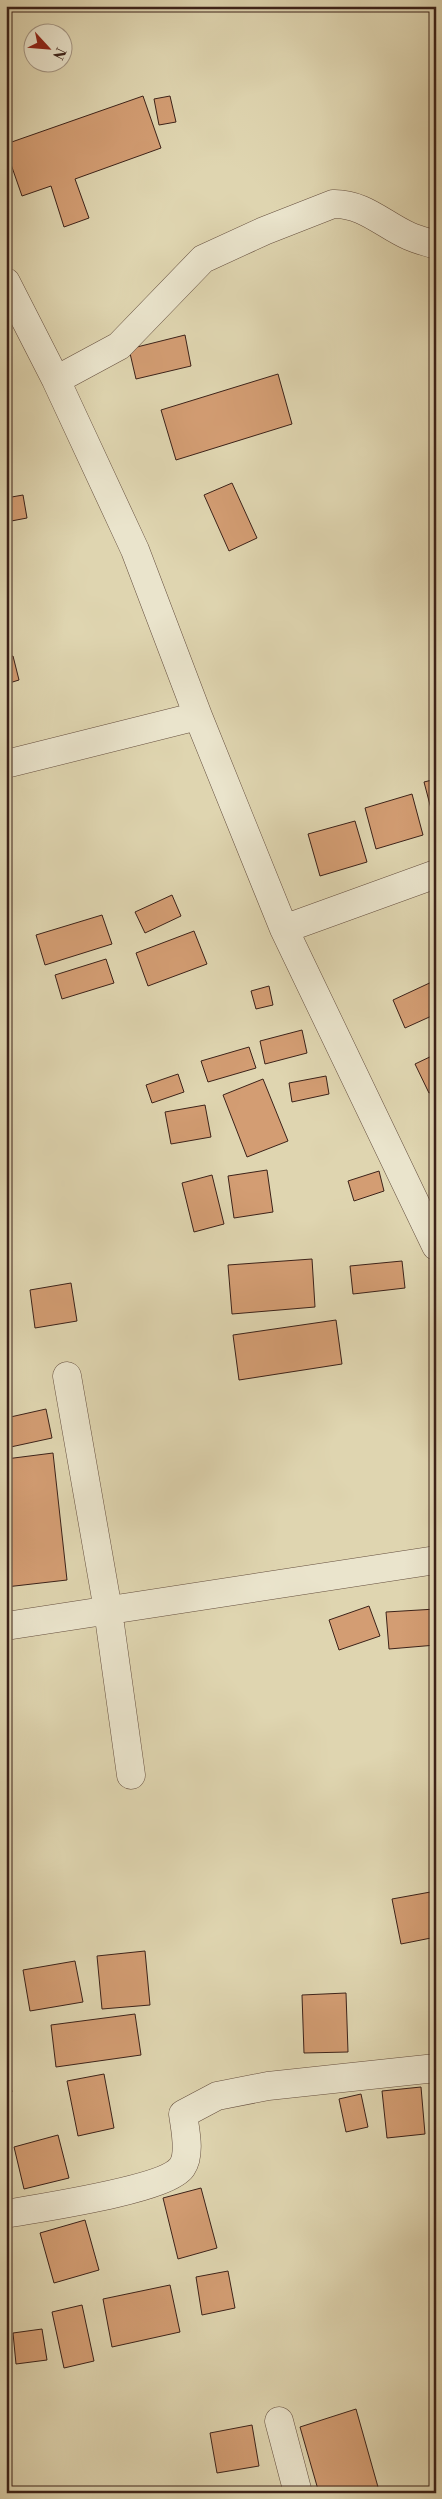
<svg xmlns="http://www.w3.org/2000/svg" width="442" height="2499" font-family="'Libre Bodoni',serif">
  <style>
    .building { fill: #d39d73; stroke: #3c2219 }
    .lines { fill: none; stroke-linecap: round; stroke-linejoin: round }
    .minor-casing { stroke: #654f3f; stroke-width: 29 }
    .minor { stroke: #eae4cc; stroke-width: 28 }
  </style>
  <rect width="100%" height="100%" fill="#dfd5b0"/>
  <filter id="stains"><feTurbulence type="fractalNoise" baseFrequency=".004" numOctaves="4"/><feColorMatrix values="0 0 0 0 .2 0 0 0 0 .09 0 0 0 0 .02 0 0 0 .5 -.17"/></filter>
  <radialGradient id="worn" r=".72"><stop offset=".6" stop-color="#630" stop-opacity="0"/><stop offset="1" stop-color="#630" stop-opacity=".3"/></radialGradient>
  <path class="building" d="M143,96l18,52 -86,31 14,39 -25,9 -13,-41 -29,10 -16,-46v-6z
    M170,96l6,26 -17,3 -5,-26z
    M185,335l6,31 -55,13 -7,-30z
    M278,374l14,50 -116,36 -15,-50z
    M232,483l25,55 -28,13 -25,-56z
    M23,495l4,23 -21,4v-24z
    M13,656l6,24 -13,4v-27z
    M6,689l5,19 -5,1z
    M436,779v45h-1l-11,-42z
    M412,794l11,41 -47,14 -11,-41z
    M355,821l12,41 -47,14 -12,-42z
    M172,895l9,21 -36,17 -10,-21z
    M102,915l10,29 -67,21 -9,-30z
    M194,931l13,33 -59,22 -12,-33z
    M106,959l8,24 -52,16 -7,-24z
    M436,980v34l-31,14 -12,-28z
    M269,986l4,19 -17,4 -5,-18z
    M302,1030l5,23 -42,11 -5,-23z
    M249,1047l7,21 -48,14 -7,-21z
    M436,1054v36l-7,3 -14,-29z
    M178,1074l6,18 -32,11 -6,-18z
    M326,1076l3,18 -37,8 -3,-19z
    M263,1079l25,62 -41,16 -24,-62z
    M205,1105l6,32 -40,7 -6,-32z
    M267,1170l6,42 -39,6 -6,-42z
    M379,1171l5,20 -30,10 -6,-20z
    M212,1175l12,49 -30,8 -12,-49z
    M312,1259l3,48 -83,7 -4,-49z
    M402,1261l3,27 -52,6 -3,-28z
    M71,1283l6,38 -42,7 -5,-38z
    M336,1320l6,44 -103,16 -6,-45z
    M46,1409l6,29 -46,10v-30z
    M53,1453l14,127 -61,7v-128z
    M369,1606l11,30 -41,14 -10,-30z
    M436,1609v36l-47,4 -3,-37z
    M6,1682h3v24h-3z
    M436,1891v46l-35,7 -9,-45z
    M145,1951l5,54 -48,4 -5,-53z
    M75,1961l8,41 -53,9 -7,-41z
    M346,1993l2,59 -44,1 -2,-58z
    M135,2014l6,41 -85,12 -5,-42z
    M6,2060l6,32 -6,1z
    M104,2074l10,54 -36,8 -11,-55z
    M421,2087l4,47 -38,4 -5,-47z
    M361,2094l7,33 -22,5 -7,-33z
    M58,2135l11,43 -45,11 -10,-42z
    M201,2188l16,60 -39,11 -15,-61z
    M85,2220l14,50 -45,13 -14,-50z
    M228,2271l7,37 -33,7 -6,-38z
    M170,2285l10,47 -68,15 -9,-48z
    M82,2305l12,56 -30,7 -12,-56z
    M42,2329l5,31 -31,4 -3,-31z
    M356,2409l22,78 -20,6h-39l-19,-66z
    M252,2425l7,41 -42,7 -7,-40z"/>
  <g class="lines">
    <defs>
      <path id="minor" d="M6,282l50,98 79,170 63,166 86,213 152,317
        M56,380l63,-34 84,-87 61,-28 69,-27c30,-1 51,21 76,32 9,4 18,6 27,9
        M6,764l192,-48
        M284,929l152,-55
        M67,1376l41,234 23,165
        M6,1626l430,-66
        M6,2214c32,-6 160,-24 176,-47 9,-13 3,-38 1,-53l34,-18 51,-10 168,-18
        M279,2421l19,72"/>
    </defs>
    <use href="#minor" class="minor-casing"/>
    <use href="#minor" class="minor"/>
  </g>
  <rect width="442" height="2499" fill="none" stroke="#dfd5b0" stroke-width="25"/>
  <rect x="8" y="8" width="427" height="2484" fill="none" stroke="#3c2219" stroke-width="2.5"/>
  <rect x="12" y="12" width="417" height="2474" fill="none" stroke="#3c2219"/>
  <g transform="translate(48 48) rotate(116)"><circle r="24" fill="#eae4cc" stroke="#a49684"/>
  <path d="M0-4L9 19L0 12L-9 19Z" fill="#8f2418"/>
  <text y="-8" font-size="14" font-weight="bold" text-anchor="middle" fill="#3c2219">N</text>
  </g>
  <rect width="100%" height="100%" filter="url(#stains)"/>
  <rect width="100%" height="100%" fill="url(#worn)"/>
</svg>
